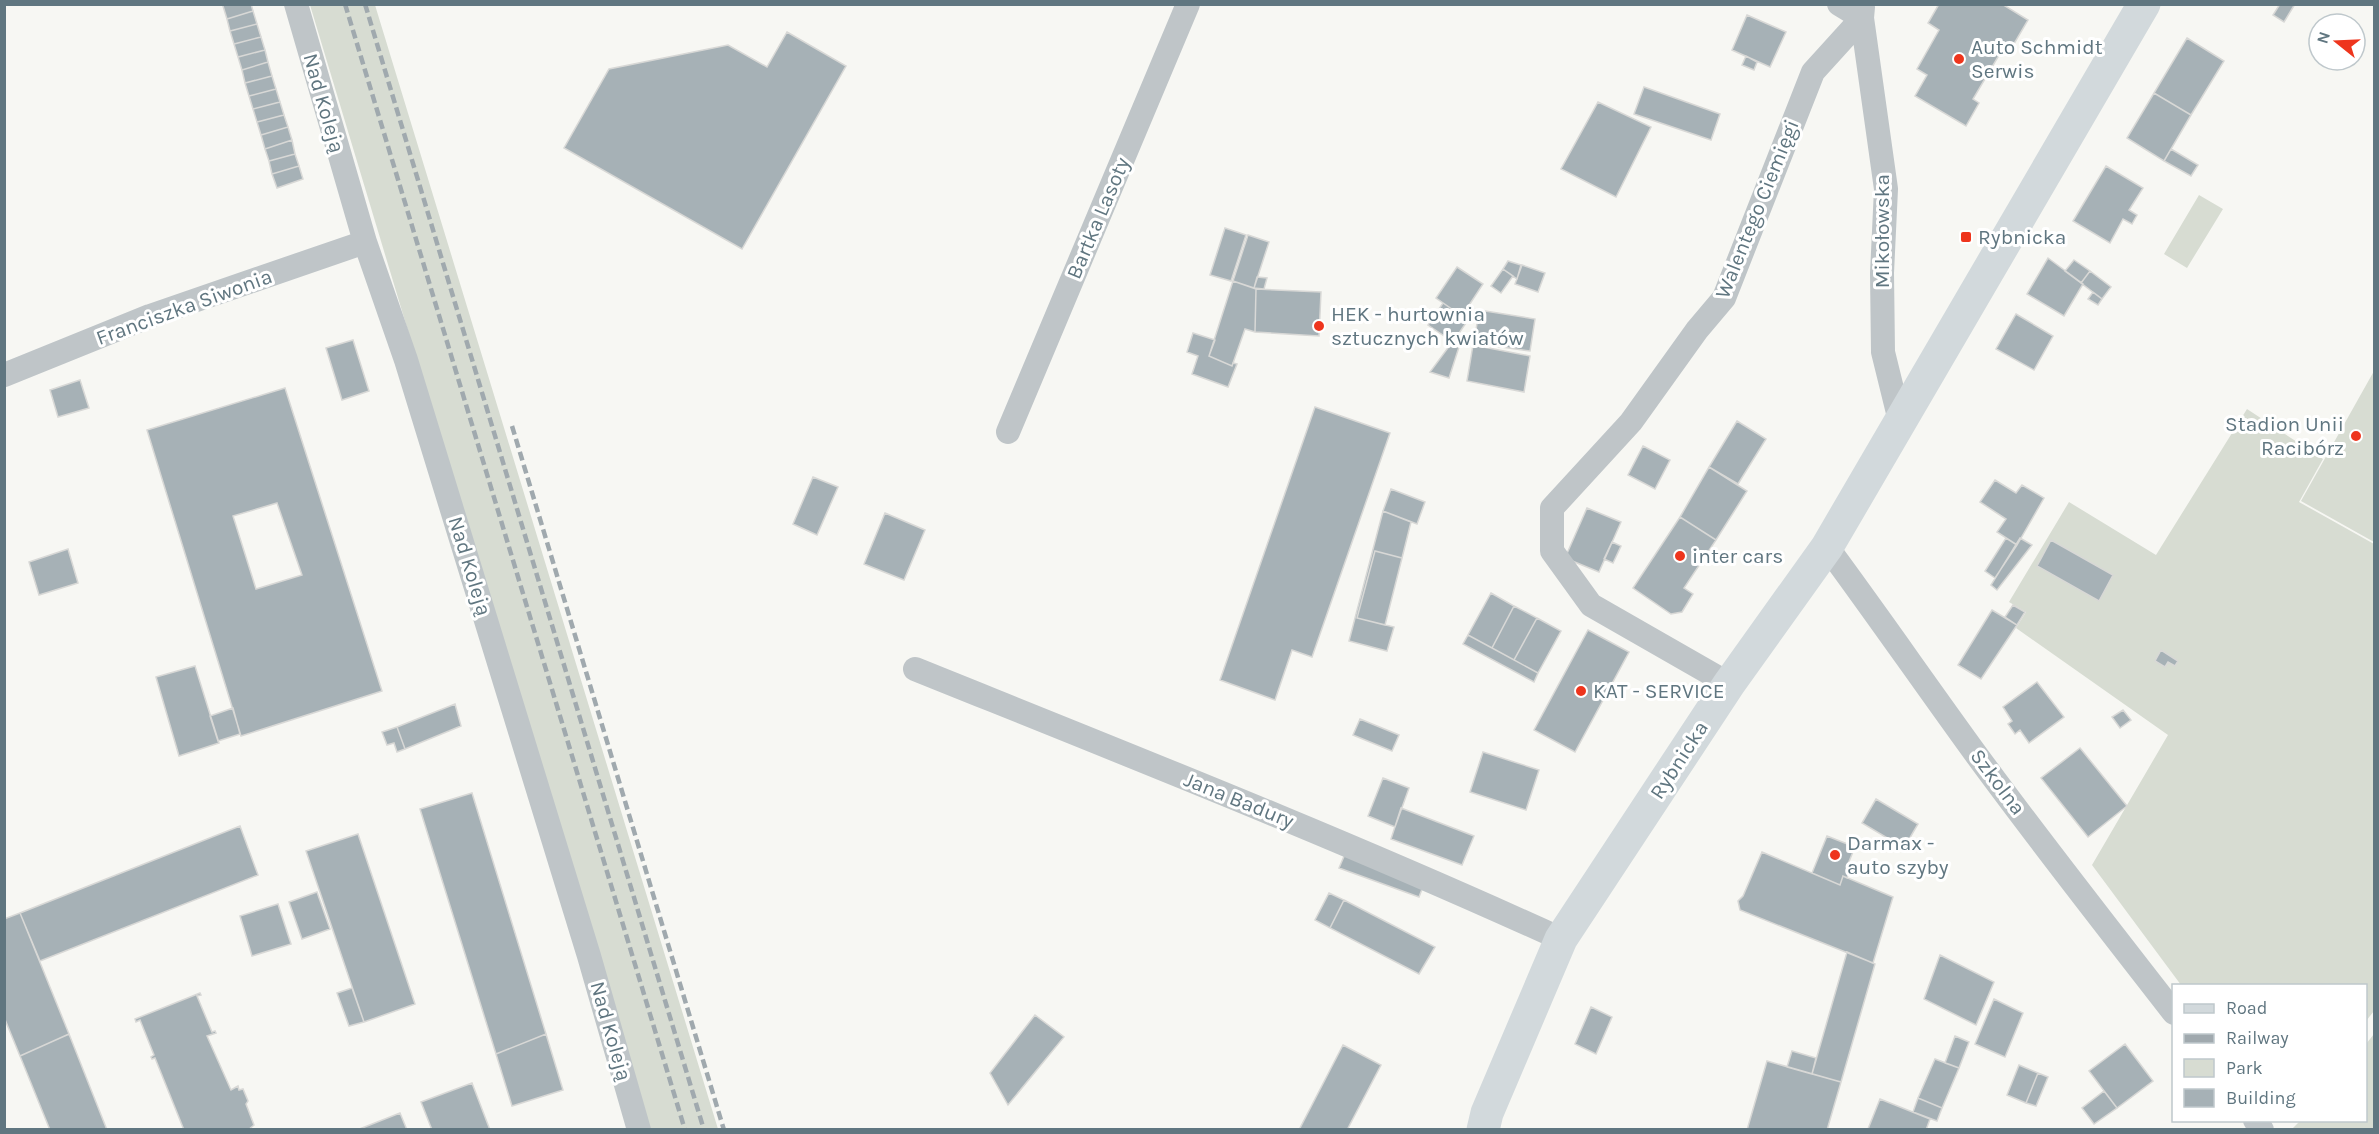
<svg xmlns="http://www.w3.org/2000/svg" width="2379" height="1134" font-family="Karla,sans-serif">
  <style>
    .green { fill: #d7dcd2 }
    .building { fill: #a6b1b6; stroke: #d8d8d6; stroke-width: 1.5; fill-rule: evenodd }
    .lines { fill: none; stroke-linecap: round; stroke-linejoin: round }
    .street { stroke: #bfc5c8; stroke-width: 24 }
    .secondary { stroke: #d2d9dc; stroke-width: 33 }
    .rail { stroke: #a0a9ae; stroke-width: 4.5; stroke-dasharray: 9 4.5; stroke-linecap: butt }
    .poi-dot { fill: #ee351d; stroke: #fff; stroke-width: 2 }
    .labels { text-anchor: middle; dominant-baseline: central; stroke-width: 6; stroke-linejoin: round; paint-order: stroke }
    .poi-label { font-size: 21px; fill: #607680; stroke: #fff; text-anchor: start }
    .street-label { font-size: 21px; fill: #607680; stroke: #fff }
  </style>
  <rect width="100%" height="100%" fill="#f7f7f3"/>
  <path class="green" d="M310,5h65l343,1124h-70z
    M2199,195l24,14 -36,59 -23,-14z
    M2374,371v171l-73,-41z
    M2247,409l76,50 -24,43 75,42v467l-8,10v-35l-185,-1 -89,-120 76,-130 -152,-107 10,-16 -17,-10 60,-100 87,53z
    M2374,1034v95h-82l8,-8 66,-1v-76z"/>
  <path class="building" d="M226,4h25l2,7 -26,8 -4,-13z
    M1939,4h63l26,16 -17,29 -6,-4 -32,54 6,4 -13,23 -51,-30 12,-21 -10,-6 22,-39 -11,-7z
    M2280,4h15l-11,18 -11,-7z
    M253,11l4,13 -27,7 -3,-12z
    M1747,15l39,17 -16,35 -38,-17z
    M257,24l4,13 -27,7 -4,-13z
    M787,32l59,34 -104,183 -178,-101 45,-79 119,-24 39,22z
    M261,37l4,13 -27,7 -4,-13z
    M2187,38l37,23 -33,54 -37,-22z
    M265,50l3,12 -26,8 -4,-13z
    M1746,56l11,6 -3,8 -12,-5z
    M268,62l4,14 -27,7 -3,-13z
    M272,76l4,13 -27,7 -4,-13z
    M1644,87l76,27 -9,26 -77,-26z
    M276,89l4,13 -27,7 -4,-13z
    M2154,93l37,22 -27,46 -37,-23z
    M280,102l4,13 -27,7 -4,-13z
    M1598,102l53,25 -35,70 -55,-28z
    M284,115l4,12 -27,8 -4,-13z
    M288,127l4,13 -27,9 -4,-14z
    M292,140l3,14 -26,7 -4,-12z
    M2171,149l27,16 -7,11 -27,-15z
    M295,154l4,12 -27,8 -3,-13z
    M299,166l4,13 -26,9 -5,-14z
    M2106,166l37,22 -14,22 8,5 -5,9 -9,-5 -13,24 -37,-22z
    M1225,228l21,7 -15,46 -21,-6z
    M1248,235l21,7 -15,46 -21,-7z
    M2048,258l35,26 -19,32 -37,-22z
    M2074,260l16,11 -9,12 -16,-12z
    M1508,261l13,4 -4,14 -14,-10z
    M1522,265l23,8 -7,19 -23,-8z
    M1457,267l26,17 -21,32 -26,-18z
    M1503,269l10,7 -12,17 -10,-7z
    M2090,271l21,16 -9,12 -21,-16z
    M1257,277l10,1 -3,11 -10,-1z
    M1233,281l23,8 -1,43 -10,-3 -13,37 -23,-10z
    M1256,289l65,3 -2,44 -64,-4z
    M2093,292l9,7 -4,6 -10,-6z
    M1443,303l25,17 -15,22 -25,-17z
    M1479,310l56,9 -5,32 -56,-8z
    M2016,314l37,22 -19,34 -38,-21z
    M1193,333l22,7 -6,16 23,10 1,-3 4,1 -9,23 -36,-13 6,-18 -11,-4z
    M353,340l16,51 -27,9 -16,-52z
    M1450,345l9,2 -10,31 -19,-6z
    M1473,345l57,11 -6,36 -57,-11z
    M80,380l9,28 -31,9 -8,-27z
    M285,388l97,303 -141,45 -94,-306zM277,503l25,72 -46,14 -23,-73z
    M1315,407l75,26 -78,224 -20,-7 -17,50 -55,-20z
    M1737,421l29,18 -28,45 -29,-17z
    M1643,446l27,14 -15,29 -27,-14z
    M1709,467l38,24 -31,49 -36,-23z
    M813,477l25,10 -21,48 -24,-11z
    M1995,480l21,13 6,-8 22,13 -27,47 -20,-13 9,-13 -26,-17z
    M1391,489l34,13 -8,22 -34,-13z
    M1587,508l34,14 -22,50 -34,-14z
    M1383,511l28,11 -9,36 -27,-7 -18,67 37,9 -7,24 -38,-10z
    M885,513l40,17 -21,50 -40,-16z
    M1680,517l36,23 -32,48 9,6 -11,18 -11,2 -38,-26z
    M2006,538l11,7 -22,33 -10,-7z
    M2020,538l12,7 -35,45 -6,-5z
    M2051,540l62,35 -14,26 -62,-35z
    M1612,542l9,4 -8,17 -9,-4z
    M68,549l10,34 -39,12 -10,-33z
    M1375,551l27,7 -17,67 -28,-7z
    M1491,593l23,13 -22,42 -24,-13z
    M2013,605l12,7 -8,13 -12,-8z
    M1514,606l23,12 -23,42 -22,-12z
    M1992,610l25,15 -36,54 -23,-14z
    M1537,618l24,13 -23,42 -24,-13z
    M1588,630l41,22 -54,100 -41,-22z
    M1468,635l70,38 -4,9 -71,-38z
    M2161,650l17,11 -3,5 -7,-4 -3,5 -10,-6z
    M195,666l24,77 -40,13 -23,-79z
    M2037,682l27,35 -35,26 -9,-13 -5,4 -7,-10 4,-3 -9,-14z
    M455,704l6,22 -56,23 -8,-22z
    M233,708l7,26 -22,7 -8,-25z
    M2123,710l8,10 -11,8 -8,-11z
    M1360,719l39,16 -7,16 -39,-16z
    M397,727l8,22 -8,3 -3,-9 -7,2 -5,-13z
    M2080,748l47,58 -39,31 -47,-59z
    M1483,752l56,18 -13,40 -56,-18z
    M1383,778l26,10 -14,39 -27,-11z
    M472,793l74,241 -50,20 -76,-245z
    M1876,799l42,25 -14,24 -42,-25z
    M1401,808l73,28 -12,29 -71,-26z
    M240,826l18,49 -218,86 -20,-48z
    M358,834l57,170 -51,18 -58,-171z
    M1827,836l28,11 -7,17 4,1 -5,13 -4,-2 -3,9 -28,-12z
    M1762,852l78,33 3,-9 50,21 -20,66 -133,-53 -2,-9 5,-5z
    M1345,854l79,30 -5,13 -80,-29z
    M317,892l13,37 -28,10 -13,-37z
    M1329,893l15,7 -14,28 -15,-8z
    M1344,900l91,47 -16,27 -89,-46z
    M278,904l13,40 -39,12 -12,-40z
    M20,913l49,121 -49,22 -16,-39v-98z
    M1847,952l28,12 -34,118 -29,-8z
    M1940,955l54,27 -18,43 -52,-26z
    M352,988l12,34 -15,4 -12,-33z
    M200,993l1,2 -4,1 15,36 3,-1 1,2 -9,3 24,54 7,-4 1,4 4,-1 5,12 -2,3 8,21 -6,5h-64l-29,-72 -3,1 -1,-2 3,-2 -14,-35 -4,2 -1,-3z
    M1994,999l29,14 -18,44 -30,-13z
    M1591,1007l21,10 -16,37 -21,-10z
    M1035,1015l29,22 -56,68 -18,-32z
    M69,1034l38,96h-57l-30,-74z
    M546,1034l17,56 -51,16 -16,-52z
    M1955,1036l14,6 -10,26 -14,-5z
    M2125,1044l28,37 -36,27 -28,-37z
    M1343,1045l38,20 -34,65h-48z
    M1792,1051l24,7 -4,16 -25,-7z
    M1935,1059l24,9 -17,40 -24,-10z
    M1767,1061l74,21 -14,48h-80z
    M2019,1065l19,8 -12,30 -19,-8z
    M2038,1073l10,4 -12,29 -10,-3z
    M472,1083l18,47h-58l-11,-28z
    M2104,1091l13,17 -23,16 -12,-16z
    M1918,1098l24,10 -5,13 -24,-9z
    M1880,1099l50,20 -4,11 -58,-1z
    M400,1113l7,17h-50z"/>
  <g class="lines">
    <path class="street" d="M296,4l69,238 41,118 183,596 50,174
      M1863,7l-1,11 24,171 -4,84 1,79 17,69
      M4,375l146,-59 215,-74
      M1008,432l180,-428
      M1827,547c51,69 100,140 151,210 63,86 130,171 196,256
      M915,669c216,87 434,173 646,270
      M1729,684l-138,-79 -39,-54v-43l79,-86 66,-92 27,-32 89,-226 49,-54 -23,-14
      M2255,1120l7,10"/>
    <path class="secondary" d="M1483,1130l4,-17 74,-174 168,-255 98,-137 317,-543"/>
    <path class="rail" d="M345,4l340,1126
      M365,4l339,1126
      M512,426l212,704"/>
  </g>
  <g class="poi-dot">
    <circle cx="1959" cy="59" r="6"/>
    <rect x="1960" y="231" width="12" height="12" rx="3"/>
    <circle cx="1319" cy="326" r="6"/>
    <circle cx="2356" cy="436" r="6"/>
    <circle cx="1680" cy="556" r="6"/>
    <circle cx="1581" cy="691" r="6"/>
    <circle cx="1835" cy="855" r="6"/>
  </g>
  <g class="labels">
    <g class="poi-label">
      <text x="1971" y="47">Auto Schmidt<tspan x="1971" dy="24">Serwis</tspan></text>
      <text x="1978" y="237">Rybnicka</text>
      <text x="1331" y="314">HEK - hurtownia<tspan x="1331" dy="24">sztucznych kwiatów</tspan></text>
      <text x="2344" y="424" text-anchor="end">Stadion Unii<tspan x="2344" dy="24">Racibórz</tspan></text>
      <text x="1692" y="556">inter cars</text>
      <text x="1593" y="691">KAT - SERVICE</text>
      <text x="1847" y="843">Darmax -<tspan x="1847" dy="24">auto szyby</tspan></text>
    </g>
    <g class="street-label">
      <text transform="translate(324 103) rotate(74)">Nad Koleją</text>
      <text transform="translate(1757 209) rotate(-68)">Walentego Ciemięgi</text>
      <text transform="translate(1098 218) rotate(-67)">Bartka Lasoty</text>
      <text transform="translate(1882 231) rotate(-90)">Mikołowska</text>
      <text transform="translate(184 307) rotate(-20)">Franciszka Siwonia</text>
      <text transform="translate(470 566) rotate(73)">Nad Koleją</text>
      <text transform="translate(1679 760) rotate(-57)">Rybnicka</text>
      <text transform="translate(1998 782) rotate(53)">Szkolna</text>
      <text transform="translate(1239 800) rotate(22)">Jana Badury</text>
      <text transform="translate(611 1031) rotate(74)">Nad Koleją</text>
    </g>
  </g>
  <rect width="2379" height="1134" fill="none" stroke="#607680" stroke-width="12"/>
  <rect x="2172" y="984" width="195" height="138" fill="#ffffff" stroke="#bfc8cc" stroke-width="1.5"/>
  <rect x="2184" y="1004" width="30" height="9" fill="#d2d9dc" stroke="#bfc8cc" stroke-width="1.5"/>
  <text x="2226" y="1014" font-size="18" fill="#607680">Road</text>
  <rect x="2184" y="1034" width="30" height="9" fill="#a0a9ae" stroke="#bfc8cc" stroke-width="1.5"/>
  <text x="2226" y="1044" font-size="18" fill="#607680">Railway</text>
  <rect x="2184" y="1059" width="30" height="18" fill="#d7dcd2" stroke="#bfc8cc" stroke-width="1.5"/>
  <text x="2226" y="1074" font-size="18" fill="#607680">Park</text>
  <rect x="2184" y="1089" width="30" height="18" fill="#a6b1b6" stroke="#bfc8cc" stroke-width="1.5"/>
  <text x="2226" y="1104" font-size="18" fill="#607680">Building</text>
  <g transform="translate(2337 42) rotate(288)"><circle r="28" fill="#ffffff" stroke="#bfc8cc" stroke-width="1.5"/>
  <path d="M0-4.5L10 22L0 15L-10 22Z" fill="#ee351d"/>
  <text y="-9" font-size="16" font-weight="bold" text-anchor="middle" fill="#607680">N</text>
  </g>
</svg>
